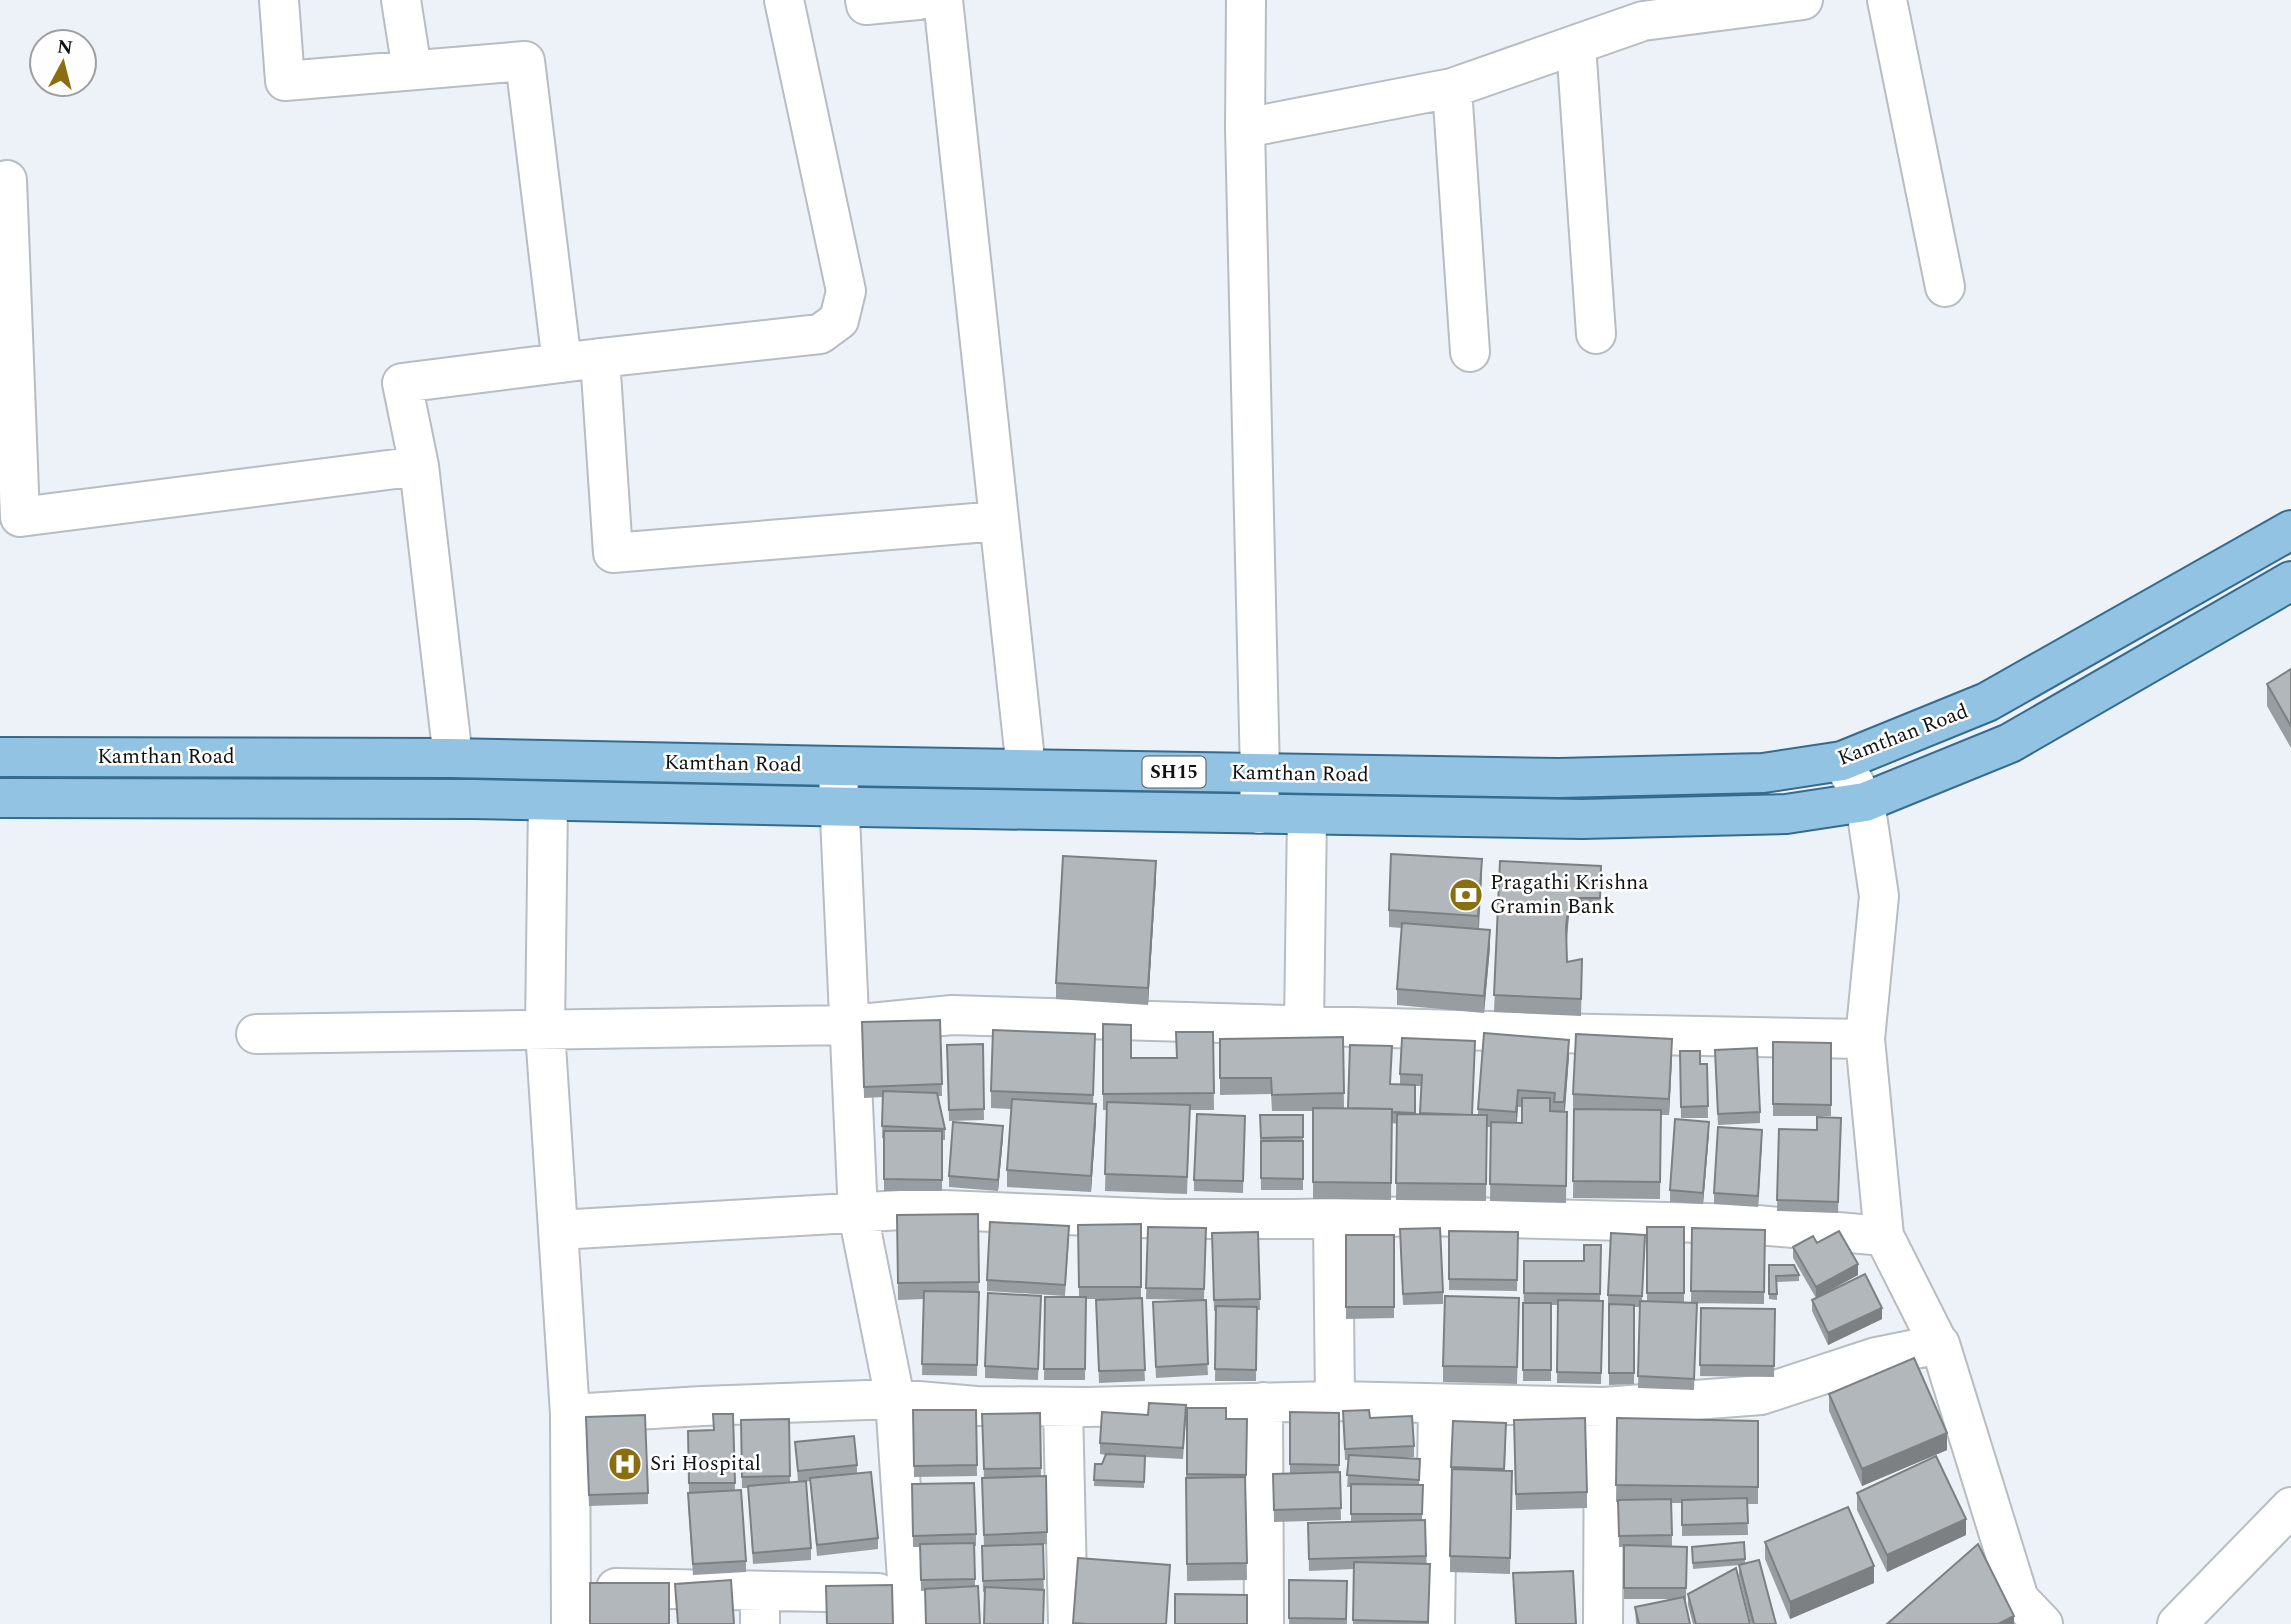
<svg xmlns="http://www.w3.org/2000/svg" width="2291" height="1624" font-family="Spectral,serif">
  <style>
    .lines { fill: none; stroke-linecap: round; stroke-linejoin: round }
    .minor-casing { stroke: #b7bdc1; stroke-width: 42 }
    .major-casing { stroke: #356b8e; stroke-width: 42 }
    .minor { stroke: #fff; stroke-width: 38 }
    .major { stroke: #92c3e3; stroke-width: 38 }
    .wall { fill: #989da1; fill-rule: evenodd }
    .shaded-wall { fill: #7c8083 }
    .building { fill: #b1b7bb; stroke: #7c8083; stroke-width: 2 }
    .labels { text-anchor: middle; dominant-baseline: central; stroke-width: 5; stroke-linejoin: round; paint-order: stroke }
    .shield { fill: #fefefe; stroke: #57585a; stroke-width: 2 }
    .shield-label { font-size: 19px; font-weight: bold; fill: #0f1113 }
    .street-label { font-size: 21px; fill: #0f1113; stroke: #fefefe }
    .poi-label { font-size: 21px; fill: #0f1113; stroke: #fefefe; text-anchor: start }
  </style>
  <rect width="100%" height="100%" fill="#ecf2f7"/>
  <g class="lines">
    <defs>
      <path id="minor" d="M279,0l6,81 240,-20 37,302
        M401,0l11,70
        M865,0l1,5 52,-5
        M943,0l83,769
        M1246,0l-1,128 15,646 -1,40
        M1887,0l58,287
        M1576,45l20,289
        M1452,88l18,264
        M1245,128l207,-40 191,-67 160,-21
        M7,180l13,337 399,-51 34,292
        M600,358l13,195 386,-32
        M419,466l-17,-83 198,-25 220,-24 19,-14 7,-29 -62,-291
        M1842,761l23,41 14,94 -14,143 19,197 53,105 3,3 79,255 24,25
        M838,773l20,441 37,185 15,225
        M548,801l-3,229 25,384 1,210
        M1304,1025l3,-210
        M256,1034l594,-9 102,-10 643,19 270,5
        M1333,1218l2,183
        M558,1230l361,-21 247,10h128l132,-3 320,8 138,12
        M1263,1402l1,222
        M1063,1407l5,217
        M570,1414l132,-8 193,-7 81,7 110,1 249,-6 269,6 157,-12 115,-38 64,-13
        M616,1588l262,5
        M760,1624v-33
        M1435,1624l3,-219
        M1603,1624l1,-217
        M2177,1624l114,-117"/>
      <path id="major" d="M0,757l450,1 387,8 722,12 204,-5 79,-12 145,-59 304,-172
        M0,798l473,1 387,8 722,12 204,-5 79,-12 145,-59 281,-162"/>
    </defs>
    <use href="#minor" class="minor-casing"/>
    <use href="#major" class="major-casing"/>
    <use href="#minor" class="minor"/>
    <use href="#major" class="major"/>
  </g>
  <path class="wall" d="M2291,669v79l-24,-42v-22z
    M1500,861l101,22 -1,32 -31,-1 -2,27v21l15,13 -1,41 -87,-4z
    M1482,875l-3,54 11,18 -6,66 -87,-8v-16l5,-61 -13,-1v-17z
    M1156,877l-8,128 -92,-6v-16z
    M940,1020l2,76h-4l7,33v11h-3v51h-58v-53h-2l1,-41 -19,1 -2,-76z
    M1103,1024l28,34h45l37,-26 1,78h-24l-3,84 -82,-3 2,-81h-4z
    M1343,1037l1,71h4l43,-24 9,1v-11l75,-21 -3,62h6v-6l91,-53 -4,56h2l-1,91 -76,-2 1,-74h-4l-1,74 -90,-1 1,-76 -5,-1 -1,77 -78,-1v-88h-41l-1,-17 -51,1v-56zM1415,1086h6l-1,29h-5zM1518,1107h4v16l-5,-1z
    M1773,1042l58,1v73h-58z
    M983,1044l1,76 -35,1 -2,-76z
    M1095,1051l-2,53 3,17 -5,71 -84,-5v-17l4,-61 -20,-1v-17z
    M1680,1051l20,13h7l1,54h-27z
    M1672,1056l-3,59h-8l-1,84 -87,-1 1,-87h-1v-17z
    M1715,1061l45,51v11l-42,2z
    M1260,1115h43v75h-42z
    M1841,1118l-3,95 -61,-2 2,-82 38,1z
    M1245,1127l-2,66 -49,-2v-11z
    M1709,1133l-6,71 -33,-2v-12z
    M1003,1137l-5,54 -49,-4v-11z
    M1762,1141l-4,66 -44,-3v-11z
    M978,1214l1,84 -2,78 -55,-1 2,-76 -26,1 -1,-85z
    M1141,1224v74l4,83 -46,2 -3,-83 32,-1h-42l-1,81h-41l1,-83h34l-1,-72z
    M1148,1227l58,1 -2,72 4,75 -52,3 -3,-76 36,-2 -43,-1z
    M1647,1227h37v76h13l-3,87 -56,-2 2,-81h-6v77l-25,1v-79h-1v-11l37,-49 -3,55h5z
    M1692,1228l73,2 -1,74 -73,-1z
    M1449,1231l69,1 -1,59 -68,-1z
    M1258,1232l2,78h-3l-1,71h-41l1,-70h-2l-2,-78z
    M1346,1235h48v83l-48,1z
    M1069,1237l-4,59 -78,-5v-11z
    M1400,1240l43,52v12l-40,1z
    M1817,1243l41,32 -37,20 61,24 -54,26 -16,-34v-11l4,-2 -23,-40v-11z
    M1601,1245l-1,56h3l-2,83 -44,-1 1,-78h-7v76h-28l1,-120h60z
    M1769,1265l30,10v6l-22,1v18l-8,-1z
    M1041,1307l-3,73 -53,-2v-12z
    M1701,1308l74,1 -1,68 -74,-1z
    M1519,1315l-2,69 -74,-2v-16z
    M1829,1394l118,56 -85,36 -33,-75z
    M1187,1408l39,11h21l-1,68 1,93 -60,1 -1,-103z
    M913,1410h63l1,66 -63,1z
    M1343,1411l27,7 44,28v11l-15,1 21,12 -1,15h4l-1,35h3l4,104h-76l1,-55 -45,2 -1,-48 43,-1v-35h-4l2,-27h-4z
    M1290,1412l49,1v59h1l1,48 -67,2 -1,-48h17z
    M1040,1413l1,63h5l1,68 -63,2 -2,-57 2,-11 -2,-64z
    M733,1414l2,76 11,71v11l-53,3 -5,-70v-12h1l-1,-62 26,-1z
    M1186,1416l-3,43 -38,-2 -1,31 -50,-2 1,-22h7l4,-9 -6,-1v-11z
    M1617,1418l141,3v83h-11l1,31 -66,1v-33h-10v43l15,1 -1,53h-2l6,24h-54l-1,-17 36,-8h-47v-52h-5l-1,-45h-2z
    M789,1419l1,64 8,-1 -3,-40 62,23v8l21,65v11l-61,7 -7,-75 -6,1 7,66v12l-58,4 -5,-76h-6l-1,-68z
    M1506,1423l-1,48h7l-2,103 -60,-2 1,-105z
    M586,1429l62,64v11l-59,2z
    M1514,1437l73,55v16l-71,2z
    M912,1484l64,50v12h-2l1,40 -54,5 -1,-44h-7z
    M1857,1493l109,42 -79,37 -30,-62z
    M1744,1542l1,21 31,61h-25l-12,-48v-11h1l-47,4 -1,-22z
    M1765,1542l109,41 -84,36 -25,-60z
    M1043,1544l1,57 -61,-9 -1,-46z
    M1289,1580l58,1v43h-58z
    M1688,1594l62,30h-57l-5,-19z"/>
  <path class="shaded-wall" d="M1482,859v16l-4,57v-16z
    M1156,861v16l-8,128v-17z
    M1569,898v16l-3,30v-17z
    M1490,930v17l-6,66v-17z
    M1672,1039v17l-3,59v-16z
    M1569,1040v16l-5,63v-17z
    M1518,1090v17l-2,22v-17z
    M1096,1104v17l-5,71v-16z
    M1709,1122v11l-6,71v-11z
    M1003,1126v11l-5,54v-11z
    M1762,1130v11l-4,66v-11z
    M1858,1264v11l-42,23v-11z
    M1882,1308v11l-54,26v-12z
    M1947,1433v17l-85,36v-17z
    M1966,1519v16l-79,37v-17z
    M1874,1566v17l-84,36v-17z
    M2014,1616v8h-16z"/>
  <path class="building" d="M2291,669v57l-24,-42z
    M1391,854l91,5 -4,57 -89,-6z
    M1063,856l93,5 -8,127 -92,-5z
    M1500,861l101,5 -1,32h-31l-3,29 1,35 15,-3 -1,40 -87,-4z
    M1402,923l88,7 -6,66 -87,-7z
    M940,1020l2,64 -78,3 -2,-65z
    M1103,1024l28,1v33h46l-1,-26h37l1,61 -111,1z
    M993,1030l102,4 -2,61 -102,-4z
    M1484,1033l85,7 -5,62h-10l1,-9 -37,-3 -2,22 -38,-3z
    M1576,1034l96,5 -3,60 -96,-5z
    M1343,1037l1,56 -72,2 -1,-17h-51v-39z
    M1402,1038l73,3 -3,74 -52,-2 2,-38 -22,-1z
    M1773,1042l58,1v62l-58,-1z
    M983,1044l1,65 -35,1 -2,-65z
    M1350,1045l42,1 -2,38 25,1v28l-23,-1v-3l-44,-1z
    M1757,1048l3,64 -42,2 -3,-64z
    M1680,1051h20v13h7l1,42 -27,1z
    M883,1091l54,2 8,36 -63,-3z
    M1522,1098h28v13l17,1 -1,74 -76,-2 1,-62 31,1z
    M1012,1099l84,5 -5,72 -84,-6z
    M1107,1102l83,3 -3,72 -82,-3z
    M1313,1108l79,1 -1,74 -78,-1z
    M1574,1109l87,1 -1,72 -87,-1z
    M1197,1114l48,2 -2,65 -49,-1z
    M1397,1114l90,1 -1,69 -90,-1z
    M1260,1115h43v22l-42,1z
    M1817,1117l24,1 -3,84 -61,-2 2,-71 38,1z
    M1675,1119l34,3 -6,71 -33,-3z
    M953,1122l50,4 -5,54 -49,-4z
    M1718,1127l44,3 -4,66 -44,-3z
    M884,1131h58v49l-58,-1z
    M1261,1141h42v38l-42,-1z
    M978,1214l1,68 -81,1 -1,-68z
    M990,1222l79,4 -4,59 -78,-5z
    M1141,1224v63h-62l-1,-62z
    M1148,1227l58,1 -2,61 -58,-1z
    M1647,1227h37v66h-37z
    M1440,1228l3,64 -40,2 -3,-65z
    M1692,1228l73,2 -1,62 -73,-1z
    M1449,1231l69,1 -1,48 -68,-1z
    M1839,1231l19,33 -42,23 -23,-40 20,-11 4,7z
    M1258,1232l2,67 -46,1 -2,-67z
    M1611,1233l34,2 -3,61 -34,-1z
    M1346,1235h48v72h-48z
    M1584,1245h17l-1,49 -76,-1v-32h60z
    M1769,1265h25l5,10 -23,1 1,18h-8z
    M1865,1274l17,34 -54,25 -16,-33z
    M924,1291l55,1 -2,73 -55,-1z
    M988,1293l53,3 -3,73 -53,-3z
    M1445,1296l74,2 -2,69 -74,-1z
    M1045,1297h41l-1,72h-41z
    M1142,1298l3,72 -46,1 -3,-71z
    M1206,1300l2,64 -52,3 -3,-65z
    M1558,1300l45,1 -2,72 -44,-1z
    M1640,1301l57,2 -3,76 -56,-3z
    M1523,1303h28v67h-28z
    M1609,1304l25,1v68h-25z
    M1216,1306l41,1 -1,63 -41,-1z
    M1701,1308l74,1 -1,57 -74,-1z
    M1914,1358l33,75 -85,36 -33,-75z
    M1149,1403l37,2 -3,43 -83,-5 2,-31 46,3z
    M1187,1408h39v11h21l-1,56 -59,-1z
    M913,1410h63l1,55 -63,1z
    M1369,1410l1,8 42,-2 2,30 -69,3 -2,-38z
    M1290,1412l49,1v52l-49,-1z
    M1040,1413l1,55 -57,1 -2,-55z
    M713,1414h20l2,69h-46l-1,-52 26,-1z
    M645,1415l3,78 -59,2 -3,-78z
    M1585,1418l2,74 -71,2 -2,-74z
    M1617,1418l141,3v66l-142,-2z
    M789,1419l1,57 -48,1 -1,-57z
    M1453,1421l53,2 -2,46 -53,-2z
    M854,1436l3,29 -59,6 -3,-29z
    M1106,1454l39,2 -1,26 -50,-2 1,-16h7z
    M1349,1455l71,4 -1,21 -72,-5z
    M1936,1456l30,63 -79,36 -30,-62z
    M1452,1469l60,2 -2,87 -60,-2z
    M871,1472l7,66 -61,7 -7,-67z
    M1340,1472l1,36 -67,2 -1,-36z
    M1046,1476l1,56 -63,3 -2,-57z
    M1245,1477l2,86 -60,1 -1,-86z
    M806,1481l5,67 -58,5 -5,-67z
    M974,1483l2,51 -63,2 -1,-52z
    M1351,1484l72,1 -1,29h-71z
    M741,1490l5,71 -53,3 -5,-71z
    M1747,1498l1,25 -66,2v-25z
    M1671,1499l1,36 -53,1 -1,-36z
    M1848,1507l26,59 -84,36 -25,-60z
    M1425,1520l1,36 -117,3 -1,-36z
    M1744,1542l1,17 -52,4 -1,-16z
    M974,1543l1,36 -54,1 -1,-36z
    M1043,1544l1,35 -61,2 -1,-35z
    M1978,1544l36,72 -16,8h-111z
    M1624,1545l63,2 -1,41h-62z
    M1078,1558l92,7 -4,59h-78l-15,-1z
    M1759,1560l17,64h-22l-15,-59z
    M1354,1562l76,2 -2,58 -75,-2z
    M1736,1568l14,56h-54l-8,-30z
    M1573,1571l3,53h-60l-3,-51z
    M731,1580l3,44h-56l-3,-40z
    M1289,1580l58,1 -1,38 -57,-1z
    M590,1583h79v41h-79z
    M892,1585l1,39h-66l-1,-38z
    M978,1586l2,38h-54l-1,-35z
    M985,1587l59,3 -1,34h-59z
    M1175,1594l72,1v29h-72z
    M1684,1597l6,27h-51l-4,-17z"/>
  <defs>
    <symbol id="bank-disc" viewBox="-11 -11 22 22"><circle r="9.5" fill="#8a6f10" stroke="#fefefe"/><path d="M-6-4H6V4H-6ZM0-2.3a2.3 2.3 0 1 0 0 4.6a2.3 2.3 0 1 0 0-4.6Z" fill="#fff"/></symbol>
    <symbol id="hospital-disc" viewBox="-11 -11 22 22"><circle r="9.5" fill="#8a6f10" stroke="#fefefe"/><path d="M-5-5h3v3.5h4V-5h3V5h-3V1.5h-4V5h-3Z" fill="#fff"/></symbol>
  </defs>
  <g fill-rule="evenodd">
    <use href="#bank-disc" x="1447" y="876" width="38" height="38"/>
    <use href="#hospital-disc" x="606" y="1445" width="38" height="38"/>
  </g>
  <g class="labels">
    <rect class="shield" x="1142.5" y="756.5" width="63" height="31" rx="5"/>
    <g class="shield-label">
      <text x="1174" y="772">SH15</text>
    </g>
    <g class="street-label">
      <text transform="translate(1903 735) rotate(-21)">Kamthan Road</text>
      <text x="166" y="757">Kamthan Road</text>
      <text transform="translate(733 764) rotate(1)">Kamthan Road</text>
      <text transform="translate(1300 774) rotate(1)">Kamthan Road</text>
    </g>
    <g class="poi-label">
      <text x="1490" y="883">Pragathi Krishna<tspan x="1490" dy="24">Gramin Bank</tspan></text>
      <text x="650" y="1464">Sri Hospital</text>
    </g>
  </g>
  <g transform="translate(63 63) rotate(7)"><circle r="33" fill="#fefefe" stroke="#9e9fa0" stroke-width="2"/>
  <path d="M0-5L12 26L0 18L-12 26Z" fill="#8a6f10"/>
  <text y="-10" font-size="19" font-weight="bold" text-anchor="middle" fill="#0f1113">N</text>
  </g>
</svg>
